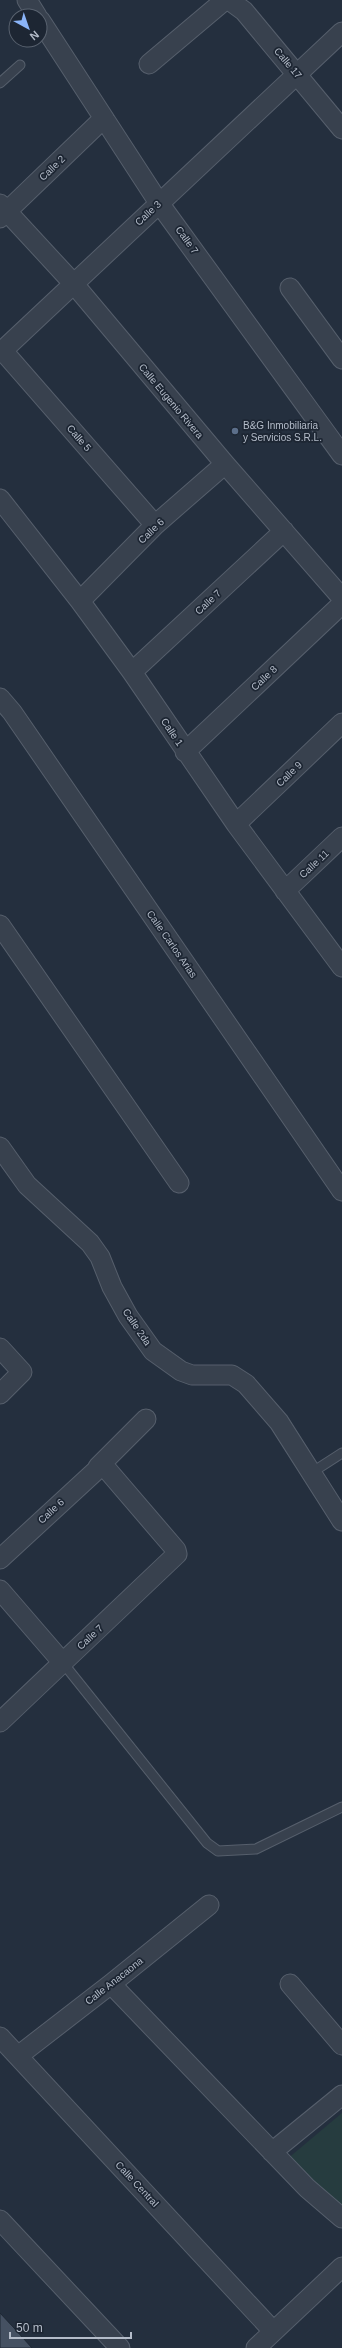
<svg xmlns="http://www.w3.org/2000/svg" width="342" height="2348" font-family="Helvetica,sans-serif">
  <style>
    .green { fill: #263c3f }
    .building { fill: #455162; stroke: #1f2835 }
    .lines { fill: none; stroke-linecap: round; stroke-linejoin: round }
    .service-casing { stroke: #565f6c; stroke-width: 11 }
    .minor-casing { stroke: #565f6c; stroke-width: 21 }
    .service { stroke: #38414e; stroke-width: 9 }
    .minor { stroke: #38414e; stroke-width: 19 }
    .service-dot { fill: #5c6f8a; stroke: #1d2633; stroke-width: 1.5 }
    .labels { text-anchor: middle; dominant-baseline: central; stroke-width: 3.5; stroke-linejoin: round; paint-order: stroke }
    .street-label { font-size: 10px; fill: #b4bcc9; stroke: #1d2633 }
    .poi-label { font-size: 10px; fill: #b4bcc9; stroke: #1d2633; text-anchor: start }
  </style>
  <rect width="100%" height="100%" fill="#242f3e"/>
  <path class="green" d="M342,2113v93l-56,-46z"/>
  <path class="building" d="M0,2313l14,15 18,20h-32z"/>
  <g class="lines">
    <defs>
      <path id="service" d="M0,83l20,-18
        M311,1473l31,-20
        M63,1663l144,180 11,8 38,-2 86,-42"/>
      <path id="minor" d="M27,0l10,16
        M229,0l15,11 98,118
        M40,20l119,183 183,252
        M149,64l76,-64
        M0,204l73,79 152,181 117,134
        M0,218l104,-100
        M290,288l52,71
        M3,351l152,174
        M0,353l342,-321
        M0,499l80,102 52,71 104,152 106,143
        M80,601l75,-76 70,-61
        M132,672l152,-141
        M0,698l12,14 330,479
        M185,752l157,-148
        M236,824l106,-101
        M285,891l57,-54
        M0,925l179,258
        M0,1147l27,38 63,58 10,14 12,30 16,29 25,35 28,20 11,4h40l14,9 33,38 63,99
        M0,1348l22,24 -22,22
        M98,1467l48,-48
        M0,1559l101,-93h3l72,84 1,4 -177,168
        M0,1590l63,73
        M111,1984l196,204 35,30
        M290,1984l52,61
        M0,2037l273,294
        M18,2056l93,-72 98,-79
        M272,2152l70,-57
        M0,2220l120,128
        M256,2348l86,-81"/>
    </defs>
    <use href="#service" class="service-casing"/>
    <use href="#minor" class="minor-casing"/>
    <use href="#service" class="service"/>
    <use href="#minor" class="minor"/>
  </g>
  <circle class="service-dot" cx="235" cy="431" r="4"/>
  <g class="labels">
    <g class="street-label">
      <text transform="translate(288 63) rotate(50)">Calle 17</text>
      <text transform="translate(52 168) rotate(-44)">Calle 2</text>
      <text transform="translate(148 213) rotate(-43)">Calle 3</text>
      <text transform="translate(187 240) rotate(54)">Calle 7</text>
      <text transform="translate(171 401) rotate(50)">Calle Eugenio Rivera</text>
      <text transform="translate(79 438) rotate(49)">Calle 5</text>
      <text transform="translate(151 531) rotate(-44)">Calle 6</text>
      <text transform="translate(208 602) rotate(-43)">Calle 7</text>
      <text transform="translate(264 678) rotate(-43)">Calle 8</text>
      <text transform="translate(172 732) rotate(56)">Calle 1</text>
      <text transform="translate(289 774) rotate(-44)">Calle 9</text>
      <text transform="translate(314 864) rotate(-43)">Calle 11</text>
      <text transform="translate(172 944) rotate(55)">Calle Carlos Arias</text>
      <text transform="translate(137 1327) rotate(56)">Calle 2da</text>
      <text transform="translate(51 1511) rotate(-43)">Calle 6</text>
      <text transform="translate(90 1637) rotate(-43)">Calle 7</text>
      <text transform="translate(114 1981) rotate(-38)">Calle Anacaona</text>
      <text transform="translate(137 2184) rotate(47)">Calle Central</text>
    </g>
    <g class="poi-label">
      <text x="243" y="425">B&amp;G Inmobiliaria<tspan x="243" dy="12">y Servicios S.R.L.</tspan></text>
    </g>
  </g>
  <g transform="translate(28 28) rotate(140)"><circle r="19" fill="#1d2633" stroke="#59626f"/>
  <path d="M0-3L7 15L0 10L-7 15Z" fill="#8ab4f8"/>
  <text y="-6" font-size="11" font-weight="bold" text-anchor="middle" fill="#b4bcc9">N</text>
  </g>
  <path d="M10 2332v6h121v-6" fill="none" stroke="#b4bcc9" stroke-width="2"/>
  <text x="16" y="2332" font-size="12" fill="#b4bcc9" stroke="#1d2633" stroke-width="3" paint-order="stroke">50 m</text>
</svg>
